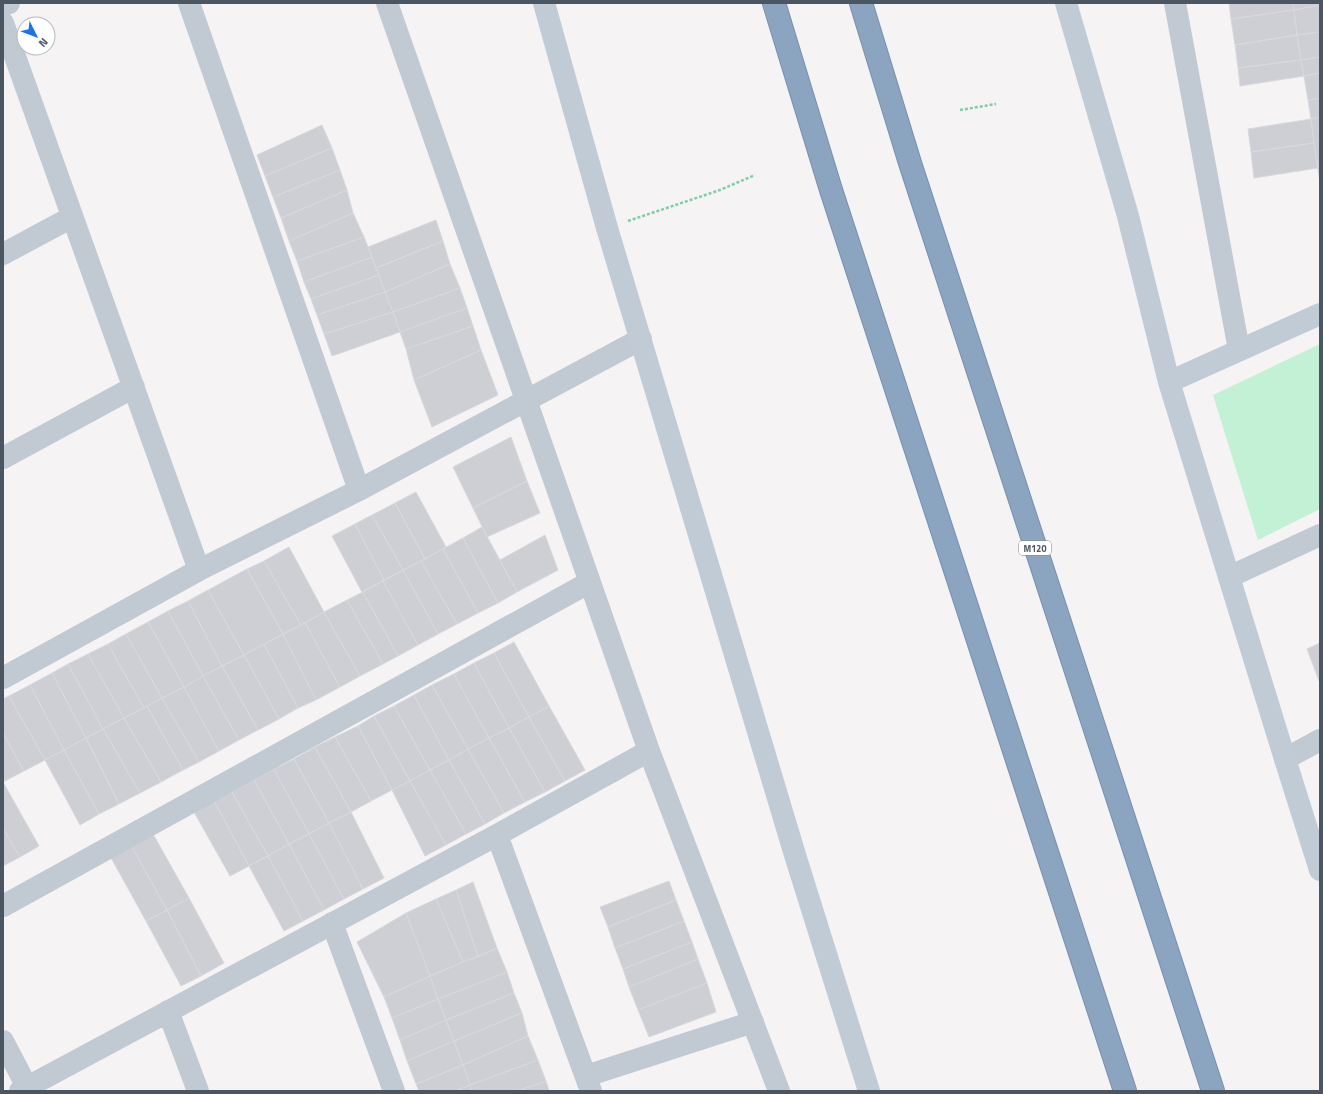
<svg xmlns="http://www.w3.org/2000/svg" width="1323" height="1094" font-family="'Titillium Web',sans-serif">
  <style>
    .green { fill: #c3f1d5 }
    .building { fill: #cdcfd5; stroke: #d7d9de }
    .lines { fill: none; stroke-linecap: round; stroke-linejoin: round }
    .highway-casing { stroke: #7690ad; stroke-width: 24 }
    .path { stroke: #7ad0a6; stroke-width: 2.5; stroke-dasharray: 3 2; stroke-linecap: butt }
    .street { stroke: #c1cad2; stroke-width: 22 }
    .secondary { stroke: #c1cbd6; stroke-width: 22 }
    .highway { stroke: #8ba5c1; stroke-width: 22 }
    .labels { text-anchor: middle; dominant-baseline: central; stroke-width: 3; stroke-linejoin: round; paint-order: stroke }
    .shield { fill: #fff; stroke: #808990; stroke-width: 1 }
    .shield-label { font-size: 9px; font-weight: bold; fill: #4a5661 }
  </style>
  <rect width="100%" height="100%" fill="#f5f3f3"/>
  <path class="green" d="M1320,344v165l-62,31 -45,-145z"/>
  <path class="building" d="M1229,3h64l1,7 -63,9z
    M1293,3h27v2l-26,5z
    M1320,5v27l-23,3 -3,-25z
    M1294,10l3,25 -62,10 -4,-26z
    M1320,32v25l-19,3 -4,-25z
    M1297,35l4,25 -63,8 -3,-23z
    M1320,57v16l-16,3 -3,-16z
    M1301,60l3,16 -64,10 -2,-18z
    M1320,73v25l-12,2 -4,-24z
    M1320,98v19l-9,2 -3,-19z
    M1320,117v46l-3,1 -6,-45z
    M1311,119l3,24 -63,9 -3,-23z
    M322,125l10,23 -67,28 -8,-21z
    M1314,143l4,25 -64,10 -3,-26z
    M332,148l8,22 -67,27 -8,-21z
    M1320,163v19l-3,-18z
    M340,170l7,20 -66,28 -8,-21z
    M347,190l6,23 -64,28 -8,-23z
    M353,213l11,24 -67,24 -8,-20z
    M436,220l7,21 -67,27 -8,-21z
    M364,237l8,20 -68,25 -7,-21z
    M443,241l7,23 -65,28 -9,-24z
    M372,257l7,18 -68,24 -7,-17z
    M450,264l10,24 -67,24 -8,-20z
    M379,275l6,17 -68,23 -6,-16z
    M460,288l7,20 -67,24 -7,-20z
    M385,292l8,20 -69,22 -7,-19z
    M467,308l6,18 -67,23 -6,-17z
    M393,312l7,20 -68,24 -8,-22z
    M473,326l8,24 -67,30 -8,-31z
    M481,350l17,45 -66,32 -18,-47z
    M511,437l16,44 -54,27 -20,-41z
    M527,481l13,32 -53,24 -14,-29z
    M416,492l30,55 -21,12 -30,-56z
    M395,503l30,56 -22,11 -31,-55z
    M372,515l31,55 -19,10 -29,-56z
    M355,524l29,56 -22,12 -30,-56z
    M482,527l35,65 -19,11 -35,-65z
    M545,535l13,35 -41,22 -17,-32z
    M463,538l35,65 -20,10 -35,-64z
    M289,547l35,65 -23,13 -37,-64z
    M443,549l35,64 -21,11 -36,-63z
    M264,561l37,64 -18,9 -36,-65z
    M421,561l36,63 -19,10 -35,-64z
    M247,569l36,65 -39,21 -36,-65z
    M403,570l35,64 -20,11 -35,-64z
    M383,581l35,64 -20,11 -35,-64z
    M208,590l36,65 -22,11 -34,-65z
    M363,592l35,64 -15,8 -36,-64z
    M347,600l36,64 -23,12 -36,-64z
    M188,601l34,65 -19,10 -35,-65z
    M168,611l35,65 -19,11 -36,-65z
    M324,612l36,64 -20,11 -35,-64z
    M148,622l36,65 -22,11 -36,-64z
    M305,623l35,64 -24,13 -33,-66z
    M126,634l36,64 -18,10 -36,-64z
    M283,634l33,66 -18,8 -34,-64z
    M514,642l35,64 -20,11 -35,-64z
    M1320,643v38h-1l-12,-32z
    M108,644l36,64 -20,10 -36,-64z
    M264,644l34,64 -19,11 -35,-64z
    M494,653l35,64 -20,11 -35,-65z
    M88,654l36,64 -21,11 -35,-65z
    M244,655l35,64 -21,11 -36,-64z
    M474,663l35,65 -20,10 -35,-64z
    M68,664l35,65 -17,9 -34,-65z
    M222,666l36,64 -19,10 -36,-64z
    M52,673l34,65 -22,12 -34,-65z
    M454,674l35,64 -21,11 -36,-64z
    M203,676l36,64 -20,11 -35,-64z
    M30,685l34,65 -19,10 -36,-64z
    M432,685l36,64 -19,11 -35,-65z
    M184,687l35,64 -20,11 -37,-64z
    M414,695l35,65 -19,10 -36,-64z
    M9,696l36,64 -21,11 -21,-38v-34z
    M162,698l37,64 -16,8 -36,-64z
    M147,706l36,64 -22,12 -37,-64z
    M394,706l36,64 -20,11 -36,-65z
    M549,706l36,64 -20,11 -36,-64z
    M374,716l36,65 -18,9 -34,-64z
    M529,717l36,64 -20,11 -36,-64z
    M124,718l37,64 -21,11 -37,-64z
    M358,726l34,64 -21,11 -36,-64z
    M509,728l36,64 -20,10 -36,-64z
    M103,729l37,64 -21,11 -33,-66z
    M3,733l21,38 -21,11z
    M335,737l36,64 -20,11 -36,-65z
    M86,738l33,66 -20,10 -35,-64z
    M489,738l36,64 -21,11 -36,-64z
    M315,747l36,65 -22,11 -35,-64z
    M468,749l36,64 -19,11 -36,-64z
    M64,750l35,64 -19,11 -35,-65z
    M294,759l35,64 -20,11 -35,-65z
    M449,760l36,64 -19,10 -36,-64z
    M274,769l35,65 -20,10 -35,-64z
    M430,770l36,64 -20,11 -36,-64z
    M254,780l35,64 -21,12 -36,-64z
    M410,781l36,64 -21,11 -33,-66z
    M3,782l36,64 -19,11 -17,-29z
    M232,792l36,64 -19,10 -35,-65z
    M214,801l35,65 -19,10 -36,-64z
    M351,812l33,66 -21,11 -34,-66z
    M329,823l34,66 -19,10 -35,-65z
    M3,828l17,29 -17,9z
    M153,834l36,64 -22,12 -36,-65z
    M309,834l35,65 -20,11 -35,-66z
    M289,844l35,66 -21,11 -35,-65z
    M131,845l36,65 -21,11 -36,-65z
    M268,856l35,65 -19,10 -35,-65z
    M669,881l7,19 -68,27 -8,-20z
    M473,882l24,66 -19,9 -22,-67z
    M456,890l22,67 -15,5 -27,-63z
    M189,898l35,65 -23,13 -34,-66z
    M436,899l27,63 -33,14 -24,-63z
    M676,900l8,21 -69,27 -7,-21z
    M167,910l34,66 -20,10 -35,-65z
    M406,913l24,63 -46,21 -27,-55z
    M684,921l8,21 -69,27 -8,-21z
    M692,942l6,17 -69,28 -6,-18z
    M497,948l10,24 -69,27 -8,-23z
    M698,959l9,24 -69,27 -9,-23z
    M507,972l7,21 -68,27 -8,-21z
    M430,976l8,23 -46,19 -8,-21z
    M707,983l9,29 -67,25 -11,-27z
    M514,993l8,20 -68,28 -8,-21z
    M438,999l8,21 -46,20 -8,-22z
    M522,1013l6,23 -65,29 -9,-24z
    M446,1020l8,21 -47,20 -7,-21z
    M528,1036l10,24 -68,25 -7,-20z
    M454,1041l9,24 -47,19 -9,-23z
    M538,1060l8,21 -29,10h-45l-2,-6z
    M463,1065l7,20 -15,6h-36l-3,-7z
    M546,1081l3,10h-32z
    M470,1085l2,6h-17z"/>
  <g class="lines">
    <defs>
      <path id="highway" d="M774,3l57,187 294,901
        M861,3l49,160 303,928"/>
    </defs>
    <use href="#highway" class="highway-casing"/>
    <path class="path" d="M960,110l36,-6
      M628,221l92,-31 35,-15"/>
    <path class="street" d="M189,3l170,487
      M387,3l262,748 130,340
      M1175,3l64,347
      M3,5l6,-2
      M3,23l196,547
      M3,254l69,-37
      M3,458l131,-71
      M1229,577l91,-42
      M3,678l196,-108 160,-80 282,-151
      M1285,759l35,-19
      M497,835l94,256
      M3,906l587,-324
      M332,923l62,168
      M168,1011l30,80
      M3,1041l24,46
      M586,1076l167,-54
      M20,1091l477,-256 152,-84"/>
    <path class="secondary" d="M544,3l63,225 188,627 74,236
      M1066,3l62,213 41,166 116,377 35,111
      M1169,382l151,-68"/>
    <use href="#highway" class="highway"/>
  </g>
  <g class="labels">
    <rect class="shield" x="1019" y="541" width="32" height="14" rx="3"/>
    <g class="shield-label">
      <text x="1035" y="548">M120</text>
    </g>
  </g>
  <rect width="1323" height="1094" fill="none" stroke="#4a5661" stroke-width="8"/>
  <g transform="translate(36 36) rotate(132)"><circle r="19" fill="#ffffff" stroke="#b7bbc0"/>
  <path d="M0-3L7 15L0 10L-7 15Z" fill="#1a73e8"/>
  <text y="-6" font-size="11" font-weight="bold" text-anchor="middle" fill="#4a5661">N</text>
  </g>
</svg>
